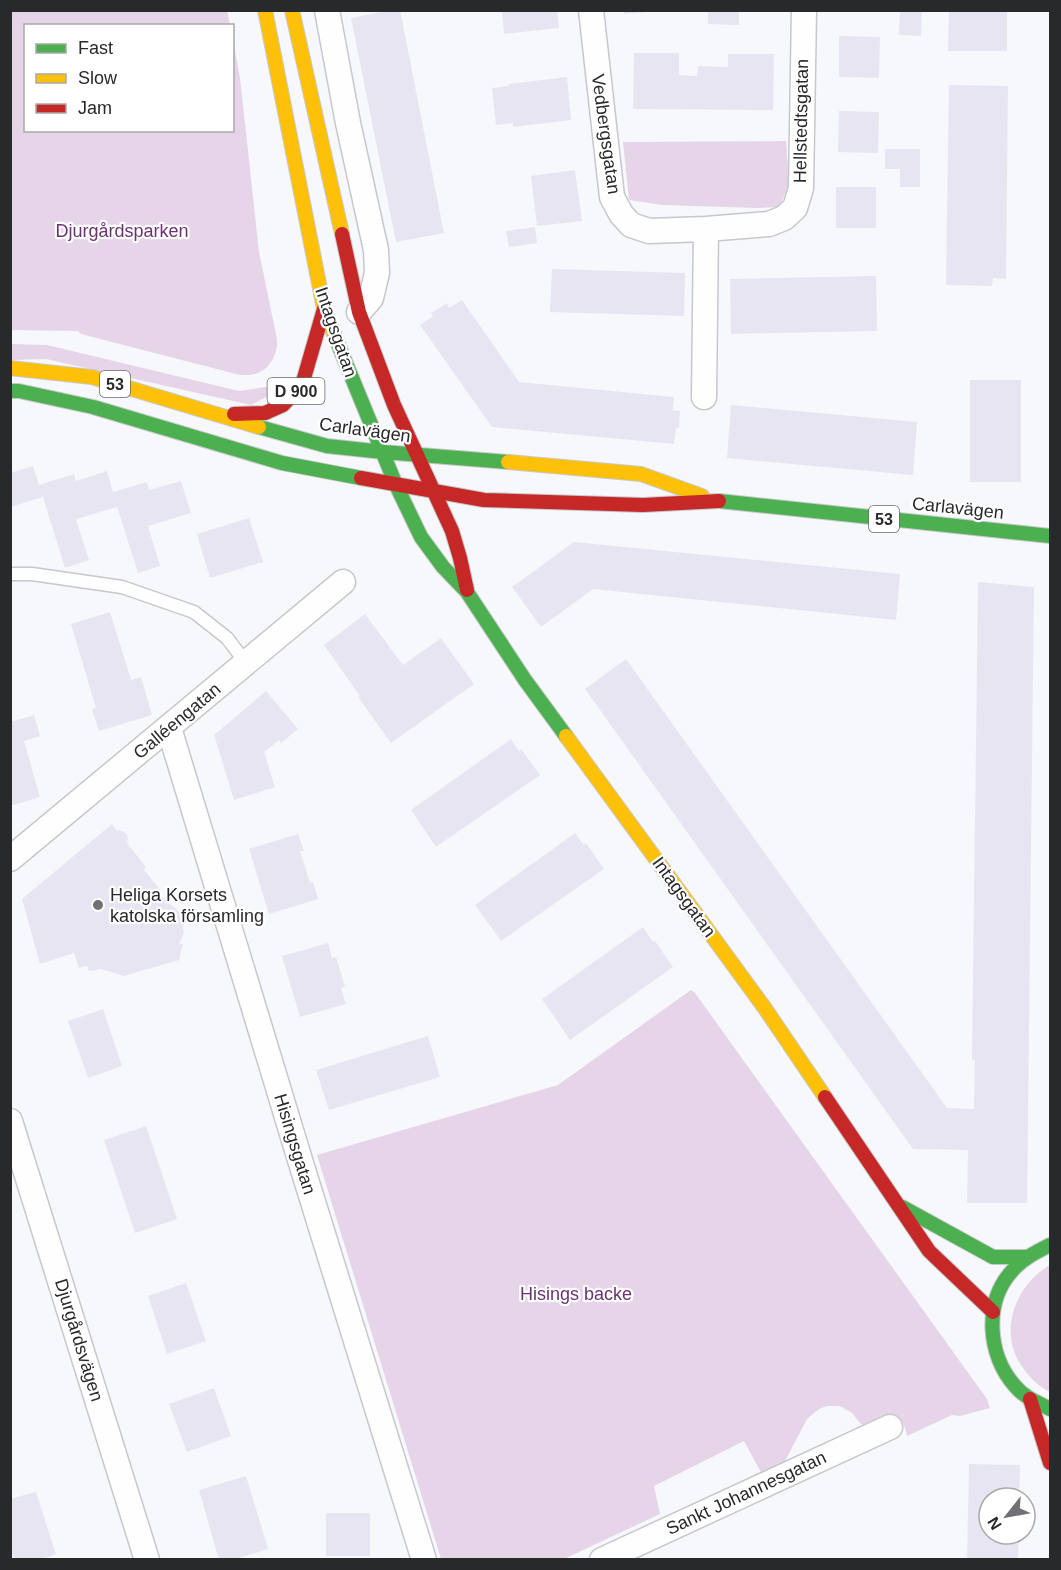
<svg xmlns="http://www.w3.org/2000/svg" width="1061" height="1570" font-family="Helvetica,sans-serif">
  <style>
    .green { fill: #e6d4e9 }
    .building { fill: #e8e5f2 }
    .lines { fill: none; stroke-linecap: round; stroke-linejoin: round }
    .lane-casing { stroke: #c7c8cb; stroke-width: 15 }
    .street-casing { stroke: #c7c8cb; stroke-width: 27 }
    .fast-casing { stroke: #c7c8cb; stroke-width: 16 }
    .slow-casing { stroke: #c7c8cb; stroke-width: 16 }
    .jam-casing { stroke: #c7c8cb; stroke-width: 16 }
    .lane { stroke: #fefefe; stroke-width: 12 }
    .street { stroke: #fefefe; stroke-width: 24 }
    .fast { stroke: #4caf50; stroke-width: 14 }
    .slow { stroke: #ffc107; stroke-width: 14 }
    .jam { stroke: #c62828; stroke-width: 14 }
    .poi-dot { fill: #707174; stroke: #fff; stroke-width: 2 }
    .labels { text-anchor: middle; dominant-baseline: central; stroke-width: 4.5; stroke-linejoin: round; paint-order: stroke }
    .shield { fill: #fff; stroke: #68696b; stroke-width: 1.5 }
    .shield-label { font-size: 16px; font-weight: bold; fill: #28292b }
    .street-label { font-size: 18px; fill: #28292b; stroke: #fff }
    .park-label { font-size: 18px; fill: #6a3370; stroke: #fff }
    .poi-label { font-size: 18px; fill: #28292b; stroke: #fff; text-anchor: start }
  </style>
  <rect width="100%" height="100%" fill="#f7f8fb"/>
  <path class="green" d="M11,10l216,1 3,14 -204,1v104h206l1,-90 7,38 19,174 18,87c1,15 -7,31 -22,35 -4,1 -10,1 -15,1l-159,-41 -3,-3 -67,-1z
    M786,141l3,44 -10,22 -21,1 -96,-3 -33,-5 -6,-58z
    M10,344l37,1 192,46 33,-5 11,2 -32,17 -205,-46 -35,1z
    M691,990l4,3 292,406 3,9 -30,8 -8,-1 -45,21c-1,-8 -5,-18 -13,-22l-24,11 -6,1 -4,-3 -8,-10 -12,-7h-13l-8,3 -12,10 -24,46 -20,11 -19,-35 -90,45 6,28 -96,45h-123l-124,-404 241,-70z
    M1050,1265v127c-11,-5 -20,-14 -27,-24 -26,-35 -8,-83 27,-103z"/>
  <path class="building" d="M391,10h9l44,223 -48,9 -45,-224z
    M502,10h55l2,18 -55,6z
    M624,10h22v2l-22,2z
    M708,10h31v15l-31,-1z
    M900,10h22l-1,26 -22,-1z
    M949,10h58v41h-59z
    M839,36l41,1 -1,41 -40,-1z
    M634,53h45v22l18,1 1,-10 30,1v-13h46l-1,56 -140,-1z
    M567,77l4,43 -58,7v-4l-17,2 -4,-37 17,-2 -1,-2z
    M949,85l59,1 -2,193 -13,-1 -1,8 -46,-1z
    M839,111l40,1 -1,41 -40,-1z
    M885,149h35v38h-20v-18h-15z
    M575,170l7,51 -45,5 -6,-50z
    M836,187h40v41h-40z
    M535,227l2,16 -28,4 -3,-16z
    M552,269l133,4 -1,43 -134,-4z
    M876,276l1,55 -146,3 -1,-55z
    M462,300l57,82 155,15 -1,13 7,1 -1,17h-3l-2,16 -182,-17 -72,-102 13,-9 -2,-3 16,-10 2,5z
    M970,380h51v102h-51z
    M731,405l186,17 -4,53 -186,-17z
    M33,466l6,19 35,-11 2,7 31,-10 6,21 34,-10 2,8 32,-9 10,32 -43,13 12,40 -22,7 -21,-66 -41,12 13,41 -24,8 -22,-71 -33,10v-34z
    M249,518l14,44 -53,16 -13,-44z
    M574,542l326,32 -4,46 -303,-31 -52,38 -29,-40z
    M978,582l56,5 -7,616h-60l1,-53 -55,-1 -328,-460 41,-30 321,449 27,1 1,-49h-3z
    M110,612l21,68 10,-3 11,38 -53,16 -7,-22 4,-1 -25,-84z
    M365,614l38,51 38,-27 33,46 -83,59 -33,-46 2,-1 -36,-51z
    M266,691l32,38 -17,14 -2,-3 -15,12 11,35 -41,13 -20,-65z
    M34,715l6,21 -16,5 16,56 -30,9v-84z
    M511,739l8,12 2,-2 19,26 -104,72 -25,-37z
    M112,824l4,6 6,1 5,3 1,6 -1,3 19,24 -2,3 18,22 -3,2 20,18 5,20 -5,13 4,-2 -4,17 -55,16 -23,-7 -12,2 -2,-5 -8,2 -5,-15 -34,11 -18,-65z
    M575,833l9,12 2,-2 18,26 -103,72 -26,-36z
    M298,834l6,17h-4l10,32 3,-1 5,17 -49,15 -20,-65z
    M643,927l10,15 2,-1 18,26 -103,73 -28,-41z
    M328,943l4,15 4,-1 9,30 -4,1 5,16 -46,13 -18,-61z
    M103,1009l19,57 -34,12 -20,-57z
    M428,1036l12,41 -111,33 -13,-40z
    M146,1126l31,93 -42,14 -31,-93z
    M186,1283l20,58 -39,13 -19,-58z
    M214,1388l17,48 -44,16 -18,-48z
    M969,1464l51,1 -1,33h-30v36h30l-1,26h-51z
    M246,1476l22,73 -35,11h-14l-20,-70z
    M36,1492l20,62 -16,6h-26l-4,-13v-48z
    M326,1513h44v43h-44z"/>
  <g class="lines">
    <defs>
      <path id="lane" d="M10,574h22l90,13 72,25 33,26 19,25"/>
      <path id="street" d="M327,10l21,113 28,127 1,23 -6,25 -12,14
        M591,10l21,187 9,17 10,11 18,6 57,-2 63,-5 15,-6 11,-10 6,-20 3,-178
        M704,397l2,-168
        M169,728l131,432 124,400
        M10,859l333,-277
        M10,1121l137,439
        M602,1560l288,-133"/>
      <path id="fast" d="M336,339l60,146 25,52 22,30 24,25 58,88 41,56
        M10,391h9l74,16 189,56 79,15
        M259,427l68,19 56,6 125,10
        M719,501l331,35
        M902,1207l91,50h34
        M1050,1245c-14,7 -28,14 -38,26 -29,32 -24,85 3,115 10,12 22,16 35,23"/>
      <path id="slow" d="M265,10l59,299 12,30
        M292,10l50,224
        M10,368l82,9 167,50
        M508,462l133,12 61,22
        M566,736l198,271 61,90"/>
      <path id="jam" d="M342,234l17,78 35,93 58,126 8,27 7,32
        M234,414l31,-1 18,-8 19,-20 22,-76
        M361,478l123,22 159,5 76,-4
        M825,1097l104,154 64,61
        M1030,1399l20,64"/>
    </defs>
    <use href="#lane" class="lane-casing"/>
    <use href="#street" class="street-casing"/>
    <use href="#fast" class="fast-casing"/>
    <use href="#slow" class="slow-casing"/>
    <use href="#jam" class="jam-casing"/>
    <use href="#lane" class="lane"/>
    <use href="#street" class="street"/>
    <use href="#fast" class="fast"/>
    <use href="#slow" class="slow"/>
    <use href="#jam" class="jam"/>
  </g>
  <circle class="poi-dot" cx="98" cy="905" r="6"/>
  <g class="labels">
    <g class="shield">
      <rect x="100" y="371" width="30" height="26" rx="4.5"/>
      <rect x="267.5" y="378" width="57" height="26" rx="4.5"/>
      <rect x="869" y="506" width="30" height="26" rx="4.5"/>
    </g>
    <g class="shield-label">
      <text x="115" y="384">53</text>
      <text x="296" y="391">D 900</text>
      <text x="884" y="519">53</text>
    </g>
    <g class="street-label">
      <text transform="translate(801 121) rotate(-89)">Hellstedtsgatan</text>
      <text transform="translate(606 134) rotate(82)">Vedbergsgatan</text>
      <text transform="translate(336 332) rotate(71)">Intagsgatan</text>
      <text transform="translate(365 430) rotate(8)">Carlavägen</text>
      <text transform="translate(958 508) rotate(6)">Carlavägen</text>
      <text transform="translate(177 721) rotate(-40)">Galléengatan</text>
      <text transform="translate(684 897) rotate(54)">Intagsgatan</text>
      <text transform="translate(295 1144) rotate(73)">Hisingsgatan</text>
      <text transform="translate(79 1340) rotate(73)">Djurgårdsvägen</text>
      <text transform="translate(746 1493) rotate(-25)">Sankt Johannesgatan</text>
    </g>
    <g class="park-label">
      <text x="122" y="231">Djurgårdsparken</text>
      <text x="576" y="1294">Hisings backe</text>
    </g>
    <g class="poi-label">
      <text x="110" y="895">Heliga Korsets<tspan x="110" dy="21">katolska församling</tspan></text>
    </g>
  </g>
  <rect width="1061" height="1570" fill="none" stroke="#28292b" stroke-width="24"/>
  <rect x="24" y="24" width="210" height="108" fill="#ffffff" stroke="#a9a9aa" stroke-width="1.5"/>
  <rect x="36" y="44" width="30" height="9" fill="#4caf50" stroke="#a9a9aa" stroke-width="1.5"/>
  <text x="78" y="54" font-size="18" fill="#28292b">Fast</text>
  <rect x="36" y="74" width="30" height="9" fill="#ffc107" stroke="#a9a9aa" stroke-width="1.5"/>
  <text x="78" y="84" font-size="18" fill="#28292b">Slow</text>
  <rect x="36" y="104" width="30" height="9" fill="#c62828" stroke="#a9a9aa" stroke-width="1.5"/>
  <text x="78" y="114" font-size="18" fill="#28292b">Jam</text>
  <g transform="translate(1007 1516) rotate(239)"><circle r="28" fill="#ffffff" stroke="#a9a9aa" stroke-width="1.5"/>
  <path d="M0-4.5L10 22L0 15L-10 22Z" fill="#707174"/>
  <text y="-9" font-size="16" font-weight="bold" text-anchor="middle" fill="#28292b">N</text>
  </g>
</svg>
